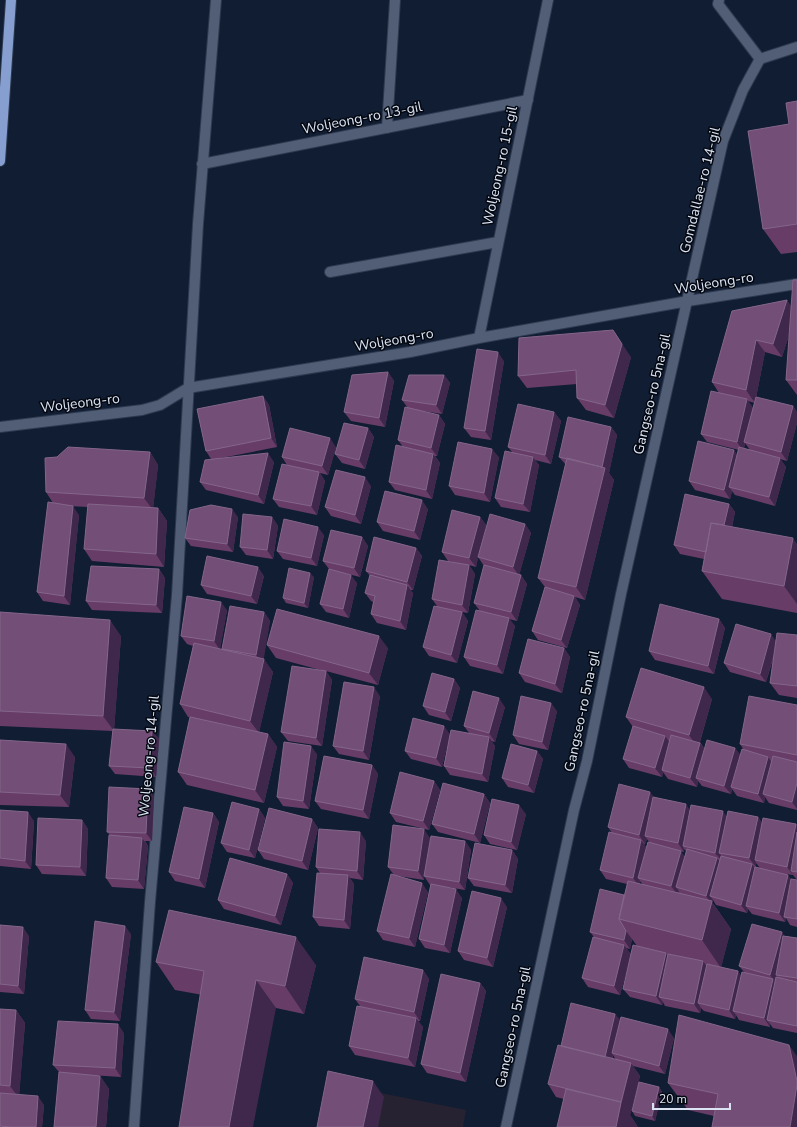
<svg xmlns="http://www.w3.org/2000/svg" width="797" height="1127" font-family="'Nunito Sans',sans-serif">
  <style>
    .commercial { fill: #272232 }
    .lines { fill: none; stroke-linecap: round; stroke-linejoin: round }
    .minor-casing { stroke: #2d394e; stroke-width: 12 }
    .major-casing { stroke: #2d394e; stroke-width: 12 }
    .minor { stroke: #525d76; stroke-width: 10 }
    .major { stroke: #869ed0; stroke-width: 10 }
    .wall { fill: #673d68; fill-rule: evenodd }
    .shaded-wall { fill: #3f284c }
    .building { fill: #734e76; stroke: #84668a }
    .labels { text-anchor: middle; dominant-baseline: central; stroke-width: 3; stroke-linejoin: round; paint-order: stroke }
    .street-label { font-size: 14px; fill: #dbe3f3; stroke: #040811 }
  </style>
  <rect width="100%" height="100%" fill="#111d33"/>
  <path class="commercial" d="M335,1084l131,26 -3,17h-137z"/>
  <g class="lines">
    <defs>
      <path id="minor" d="M719,0l-1,4 42,55
        M387,128l8,-128
        M202,164l326,-64
        M330,272l168,-30
        M479,338l69,-338
        M0,427l142,-17 18,-5 28,-17 222,-36 69,-14 209,-37 109,-17
        M134,1127l16,-225 27,-307 21,-371 18,-224
        M506,1127l68,-317 13,-49 34,-167 102,-453 20,-51 17,-31 37,-12"/>
      <path id="major" d="M0,161l11,-161"/>
    </defs>
    <use href="#minor" class="minor-casing"/>
    <use href="#major" class="major-casing"/>
    <use href="#minor" class="minor"/>
    <use href="#major" class="major"/>
  </g>
  <path class="wall" d="M797,101v151l-16,2 -18,-25 26,-105z
    M797,280v115l-11,-15 4,-48 -8,25 -17,-5 -10,51 -7,-2 5,7 40,-2 4,6v11l-10,38 -7,-2 6,8 -11,39 -40,-11 -3,-4 -2,8 -35,-9 -6,-9 49,-26 1,-5 -32,-8 -6,-8 18,-41 -7,-11 75,-82 4,7zM745,443l5,7 -6,-1z
    M631,357l-17,61 -28,-8 -9,-12v-14l-50,4 -9,-12z
    M504,361l-13,79 -20,-3 -7,-9z
    M388,372l6,9 -9,46 -34,-6 -7,-9z
    M444,375l6,8 -8,31 -26,-4 23,5 6,9 -8,32h-2l5,7 -8,36 -37,-9 -6,-8 14,-35 -5,-7 10,-32 -6,-8z
    M263,396l6,9 8,42 -61,12 58,3 -10,42 -58,-14 -6,-8 11,-23 -5,-8z
    M554,412l7,9 -10,43 -16,-4 4,5 -9,47 -29,-5 -6,-9 17,-46 -4,-5z
    M611,427l6,8 -8,38 5,7 -29,120 -10,-3 5,8 -13,43 -29,-8 -6,-9 13,-44 -7,-9 28,-113 -7,-8z
    M368,428l6,9 -9,32 -23,-6 -7,-9z
    M336,447l-8,28 -8,-2 5,8 -8,34 -38,-8 -6,-8 14,-34 -5,-8z
    M150,452l8,13 -5,43h5l9,13 -3,46 -72,-6 -8,-12 4,-42 -20,-1 11,9 -9,90 -27,-4 -6,-9 16,-89 -7,-11z
    M499,457l-9,45 -35,-7 -6,-9z
    M371,486l-10,38 -30,-8 -6,-9z
    M729,504l6,8 -3,15 65,17v69l-75,-14 -20,-28 2,-12 -24,-5 -6,-9z
    M428,509l-8,31 -37,-9 -6,-9z
    M238,517l-5,35 -42,-6 -6,-8z
    M272,517l6,9 -5,33 -27,-4 -6,-8z
    M480,517l6,8 -7,29 46,-30 6,9 -12,42h2l6,9 -10,37 -8,-2 6,7 -12,48 -33,-8 -6,-9 16,-46 -6,-8 10,-37 -6,-9 -2,10 -7,-2 6,9 -7,39 -6,-1 6,9 -11,42 -28,-7 -6,-9 14,-41 -5,-7 33,-34 -17,-4 -6,-9z
    M324,535l-7,31 -34,-7 -6,-8z
    M362,537l6,9 -8,31 -16,-4 13,10 -8,35 -23,-6 -6,-8 9,-35 -6,-8z
    M416,548l6,8 -9,34h-3l3,3 -7,37 -29,-7 -6,-9 2,-12 -2,-1 -6,-8 5,-17 -4,-5z
    M159,569l6,9 -3,35 -70,-3 -6,-9z
    M264,576l-7,28 -50,-10 -6,-9z
    M314,577l-6,31 -22,-5 -3,-5z
    M227,610l-7,39h2l42,-37 6,9 -7,38 10,13 -14,60 9,2 9,13 -13,56 -77,-18 -9,-13 12,-55h-2l-8,-13 13,-58 -6,-2 -6,-8z
    M0,612l121,24 -7,94 38,1 7,8 -3,38 -41,-3 -6,-8 4,-35 -113,-5z
    M719,619l6,9 -11,46 -59,-14 -6,-9z
    M797,635v63l-18,-3 -9,-12 4,-27 -8,26 -36,-10 -6,-9 52,-23z
    M267,645l121,3 -10,37 -52,-14 6,9 -10,66 -34,-5 -7,-9 43,-61 -48,-13z
    M564,648l6,9 -8,36 -37,-11 -6,-9z
    M454,679l6,9 -9,33 -22,-6 -6,-9z
    M380,696l-11,64 -30,-6 -6,-8z
    M712,699l-12,43 4,6h31l5,7 4,-5 -4,-6 57,-39v105l-28,-7 -4,-6 -1,6 -27,-7 -5,-7 -1,5 -29,-8 -4,-5 -1,6 -29,-8 -5,-7 -1,5 -33,-9 -6,-9 10,-32 -7,-10z
    M505,707l-10,35 -4,-1 4,5 -7,36 -38,-7 -6,-9 5,-29 -7,30 -31,-8 -6,-8 45,-17 19,-1 -5,-7z
    M557,711l-9,39 -29,-6 -6,-9z
    M0,740l75,17 -6,50 -69,-2z
    M537,751l6,8 -9,34 -26,-6 -6,-9z
    M317,754l-8,55 -26,-3 -6,-9z
    M372,765l6,9 -9,45 -48,-10 -6,-8z
    M434,781l6,9 -11,40 -33,-8 -6,-9z
    M148,789l6,8 -2,44h-7l3,5 -4,43 -32,-2 -6,-9 4,-43 -3,-3z
    M484,794l6,9 -10,40 -42,-11 -6,-8z
    M654,797l36,13 37,6 31,1 4,6 34,1 1,2v54l-4,-5 -7,-1 5,5 6,1v47l-7,-2 -4,-7 -1,4 -33,-8 -4,-5 -1,4 -31,-8 -3,-5 -1,2 19,27 -10,38 17,4 3,5 3,-4 -5,-6 46,-30 12,2v95l-24,-5 -3,-4v3l-31,-7 -3,-5 -1,4 -31,-8 -3,-3 -1,5 -35,-7 -2,-4 -1,3 -32,-8 -7,-8 14,-43 -5,-7 -2,10 -4,-1 5,6 -11,41 -32,-8 -6,-9 12,-41 -4,-5 34,-37 3,-11 -21,-5 -6,-9 12,-37 -4,-6zM647,839l3,4 -4,4 -2,-3h1zM684,849l2,2 -1,6 -9,-7 8,2zM756,863l4,5 -4,-1zM640,881l3,4 -4,-1z
    M259,809l6,9 -10,40 -28,-6 -6,-9z
    M0,810l34,11 -3,48 -31,-3z
    M213,813l6,9 -14,66 -30,-7 -6,-9z
    M526,814l-9,36 -27,-6 -6,-9z
    M312,819l6,9 -10,42 -44,-11 -6,-9z
    M82,820l6,9 -2,47 -44,-2 -6,-9z
    M430,838l-5,35 40,-32 6,9 -6,40 -18,-3 15,11 -12,55 -25,-5 -6,-9 12,-54h-1l-6,-9v4l-26,-4 30,16 -13,55 -32,-7 -6,-9 17,-56 -6,-8z
    M366,841l-3,39 -13,-2 4,6 -4,45 -31,-3 -6,-9 7,-44 -4,-6z
    M512,850l6,9 -6,34 -38,-7 -6,-8z
    M287,874l6,9 -12,42 -57,-16 -6,-9z
    M507,907l-14,60 -29,-7 -6,-9z
    M0,925l29,11 -5,58 -24,-2z
    M131,934l-11,87 -29,-2 -6,-9z
    M156,962l160,3 -12,49 -28,-6 -101,-18z
    M423,970l6,9 -9,42h-2l5,6 -8,40 -60,-12 -6,-9 11,-40 -5,-7z
    M480,983l6,8 -20,91 -39,-9 -6,-9z
    M0,1009l16,1 9,13 -6,72 25,10 -2,22h-42z
    M615,1014l5,7 54,17 -9,36 -32,-8 7,10 -10,39 8,12h-81l7,-28 -8,-2 -8,-13 13,-38zM613,1055l3,5 -3,-1z
    M124,1033l-3,44 -31,-2 10,1 9,13 -3,38h-52l5,-55 -6,-7z
    M797,1056l-83,60 -26,-6 -20,-27z
    M659,1087l3,5 -7,29 -20,-5 -3,-5z"/>
  <path class="shaded-wall" d="M787,300l9,13 -14,44 -9,-13z
    M613,330l18,27 -17,61 -9,-13z
    M756,340l9,12 -10,51 -9,-13z
    M498,352l6,9 -13,79 -6,-9z
    M388,372l6,9 -9,46 -6,-9z
    M444,375l6,8 -8,31 -6,-9z
    M263,396l6,9 8,42 -6,-9z
    M747,399l6,9 -9,34 1,1 -2,8 -6,-9z
    M793,406l4,6v11l-10,38 -6,-9z
    M554,412l7,9 -10,43 -6,-9z
    M439,415l6,9 -8,32 -6,-8z
    M611,427l6,8 -8,38 5,7 -29,120 -9,-13z
    M368,428l6,9 -9,32 -6,-9z
    M330,438l6,9 -8,28 -6,-9z
    M492,449l7,8 -9,45 -6,-9z
    M734,450l6,8 -11,29 3,4 -2,8 -6,-9z
    M150,452l8,13 -5,45 -9,-12z
    M268,453l6,9 -10,42 -6,-9z
    M433,454l7,9 -8,36 -6,-9z
    M533,457l6,8 -9,47 -7,-8z
    M780,458l6,9 -11,39 -6,-9z
    M319,472l6,9 -8,34 -6,-9z
    M365,477l6,9 -10,38 -6,-9z
    M422,500l6,9 -8,31 -6,-9z
    M729,504l6,8 -11,51 -6,-9z
    M73,506l6,9 -9,90 -6,-9z
    M158,508l9,13 -3,46 -8,-13z
    M232,509l6,8 -5,35 -6,-8z
    M272,517l6,9 -5,33 -6,-9z
    M480,517l6,8 -10,42 -7,-9z
    M525,524l6,9 -12,43 -6,-9z
    M318,527l6,8 -7,31 -6,-8z
    M362,537l6,9 -8,31 -6,-9z
    M793,538l4,6v60l-13,-18z
    M416,548l6,8 -9,34 -6,-8z
    M469,565l6,9 -7,39 -6,-8z
    M258,567l6,9 -7,28 -6,-8z
    M159,569l6,9 -3,35 -6,-8z
    M310,573l4,4 -6,31 -4,-5z
    M351,575l6,8 -8,35 -6,-9z
    M521,575l6,9 -10,37 -6,-9z
    M407,585l6,8 -7,37 -6,-9z
    M574,596l6,9 -13,43 -6,-8z
    M221,602l6,8 -7,40 -6,-9z
    M264,612l6,9 -7,43 -7,-9z
    M462,612l6,9 -11,42 -6,-8z
    M509,618l6,8 -12,48 -6,-9z
    M719,619l6,9 -11,46 -6,-8z
    M110,620l11,16 -7,95 -11,-15z
    M771,634l6,9 -11,39 -6,-8z
    M379,636l9,12 -10,37 -9,-12z
    M564,648l6,9 -8,36 -7,-9z
    M264,659l9,13 -14,61 -9,-12z
    M326,671l6,9 -10,66 -6,-8z
    M454,679l6,9 -9,33 -6,-9z
    M374,687l6,9 -11,64 -6,-9z
    M704,687l8,12 -14,49 -9,-13z
    M499,698l6,9 -10,35 -6,-9z
    M551,703l6,8 -9,39 -6,-8z
    M444,726l6,8 -8,33 -6,-9z
    M152,731l7,8 -3,38 -6,-9z
    M268,734l9,13 -13,56 -9,-13z
    M665,736l6,8 -9,26 1,2 -1,5 -7,-9z
    M489,737l6,9 -7,36 -6,-8z
    M700,743l6,8 -10,27 2,3 -1,6 -7,-9z
    M66,744l9,13 -6,50 -9,-12z
    M311,746l6,8 -8,55 -6,-8z
    M735,748l6,8 -10,31 1,2 -1,5 -7,-8z
    M537,751l6,8 -9,34 -6,-8z
    M768,757l6,8 -11,29 2,3 -1,6 -6,-9z
    M372,765l6,9 -9,45 -6,-9z
    M434,781l6,9 -11,40 -6,-9z
    M797,783v26l-5,-7z
    M148,789l6,8 -2,44 -6,-8z
    M650,792l7,9 -12,35 2,3 -2,5 -6,-9z
    M484,794l6,9 -10,40 -6,-9z
    M686,804l6,9 -9,33 1,3v3l-6,-9z
    M519,805l7,9 -9,36 -6,-8z
    M259,809l6,9 -10,40 -6,-8z
    M723,811l6,9 -10,33 3,4v4l-7,-8z
    M28,812l6,9 -3,48 -6,-8z
    M213,813l6,9 -14,66 -6,-9z
    M758,817l6,9 -9,34 1,3v4l-7,-9z
    M312,819l6,9 -10,42 -6,-9z
    M82,820l6,9 -2,47 -6,-9z
    M796,824l1,2v31l-6,14 2,4 -6,-8z
    M424,829l6,9 -6,42 -6,-9z
    M360,832l6,9 -3,39 -6,-9z
    M142,838l6,8 -4,43 -6,-9z
    M641,840l6,8 -9,30 2,3 -1,5 -6,-8z
    M465,841l6,9 -6,40 -6,-8z
    M512,850l6,9 -6,34 -7,-8z
    M681,851l6,9 -11,27 3,4 -1,4 -7,-9z
    M717,858l6,8 -13,30 3,4 -1,2 19,27 -10,39 -19,-28 9,-37 -5,-7z
    M752,864l6,9 -12,33 2,3 -1,4 -6,-8z
    M287,874l6,9 -12,42 -6,-9z
    M348,875l6,9 -4,45 -6,-9z
    M788,875l6,8 -10,34 2,1 -1,4 -6,-9z
    M422,883l6,9 -13,55 -6,-9z
    M456,889l6,9 -12,55 -6,-8z
    M501,898l6,9 -14,60 -6,-9z
    M125,926l6,8 -11,87 -6,-9z
    M23,927l6,9 -5,58 -6,-8z
    M626,931l6,8 -2,10 -6,-9z
    M782,932l6,9 -12,34 2,2 -2,6 -6,-8z
    M296,937l20,28 -12,49 -19,-28z
    M624,945l7,9 -11,41 -6,-9z
    M666,953l6,9 -13,35 4,5 -1,3 -6,-9z
    M703,961l6,9 -11,33 3,5 -1,5 -6,-9z
    M423,970l6,9 -9,42 -6,-9z
    M738,971l6,9 -11,31 3,4 -1,4 -6,-9z
    M773,979l6,9 -12,32 3,4v3l-6,-9z
    M256,980l20,28 -23,119h-24z
    M480,983l6,8 -20,91 -6,-9z
    M16,1010l9,13 -6,75 -9,-12z
    M615,1014l7,8 -10,31 1,2 -2,12 -7,-9z
    M416,1018l7,9 -8,40 -7,-9z
    M118,1024l6,9 -3,44 -6,-9z
    M668,1029l6,9 -9,36 -6,-8z
    M789,1045l8,11v25z
    M631,1063l9,13 -10,39 8,12h-22z
    M100,1076l9,13 -3,38h-10z
    M373,1081l11,16 -6,30h-15z
    M797,1085v42h-7z
    M659,1087l3,5 -7,29 -3,-5z
    M38,1096l6,9 -2,22h-6z"/>
  <path class="building" d="M797,101v123l-34,5 -15,-98 41,-7 -3,-21z
    M793,280h4v100h-11z
    M787,300l-14,44 -17,-4 -10,50 -34,-8 20,-71z
    M613,330l9,14 -17,61 -28,-7 -1,-28 -58,6 1,-38z
    M477,349l21,3 -13,79 -21,-3z
    M388,372l-9,46 -35,-6 8,-37z
    M409,375h35l-8,30 -34,-5z
    M711,391l36,8 -10,43 -36,-8z
    M263,396l8,42 -65,13 -9,-42z
    M756,397l37,9 -12,46 -37,-10z
    M518,404l36,8 -9,43 -37,-8z
    M405,407l34,8 -8,33 -33,-8z
    M568,417l43,10 -9,40 -43,-10z
    M344,423l24,5 -9,32 -24,-6z
    M290,428l40,10 -8,28 -40,-9z
    M698,441l36,9 -10,40 -35,-9z
    M458,442l34,7 -8,44 -35,-7z
    M396,445l37,9 -7,36 -37,-8z
    M68,447l82,5 -6,46 -98,-6 -1,-34 12,-1z
    M739,447l41,11 -11,39 -40,-10z
    M505,451l28,6 -10,47 -28,-6z
    M268,453l-10,42 -58,-13 5,-22z
    M567,458l38,10 -29,119 -38,-9z
    M282,464l37,8 -8,34 -38,-7z
    M336,470l29,7 -10,38 -30,-8z
    M385,491l37,9 -8,31 -37,-9z
    M685,494l44,10 -5,21 -13,-2 -5,29 -32,-7z
    M48,502l25,4 -9,90 -27,-4z
    M88,504l70,4 -2,46 -72,-5z
    M211,505l21,4 -5,35 -42,-6 5,-28z
    M452,510l28,7 -11,41 -27,-6z
    M243,514l29,3 -5,33 -27,-3z
    M490,514l35,10 -12,43 -35,-10z
    M284,519l34,8 -7,31 -34,-7z
    M711,523l82,15 -9,48 -82,-15z
    M331,530l31,7 -8,31 -31,-7z
    M374,537l42,11 -9,34 -41,-11z
    M207,556l51,11 -7,29 -50,-11z
    M439,560l30,5 -7,40 -30,-6z
    M484,565l37,10 -10,37 -37,-9z
    M91,566l68,3 -3,36 -70,-4z
    M289,568l21,5 -6,30 -21,-5z
    M329,569l22,6 -8,34 -23,-5z
    M370,575l37,10 -7,36 -29,-7 4,-18 -10,-3z
    M545,587l29,9 -13,44 -29,-9z
    M187,596l34,6 -7,39 -33,-5z
    M660,604l59,15 -11,47 -59,-15z
    M230,606l34,6 -8,43 -34,-6z
    M434,606l28,6 -11,43 -28,-8z
    M277,609l102,27 -10,37 -102,-28z
    M476,610l33,8 -12,47 -33,-8z
    M0,612l110,8 -7,96 -103,-5z
    M736,624l35,10 -11,40 -36,-11z
    M777,633l20,2v51l-27,-3z
    M528,639l36,9 -9,36 -36,-11z
    M194,643l70,16 -14,62 -70,-17z
    M292,666l34,5 -10,67 -35,-6z
    M641,668l63,19 -15,48 -63,-18z
    M432,673l22,6 -9,33 -22,-6z
    M344,682l30,5 -11,64 -30,-5z
    M473,691l26,7 -10,35 -25,-7z
    M521,696l30,7 -9,39 -29,-7z
    M749,696l48,9v50l-57,-11z
    M190,717l78,17 -13,56 -77,-18z
    M413,718l31,8 -8,32 -31,-7z
    M633,726l32,10 -10,32 -32,-9z
    M113,729l39,2 -2,37 -41,-2z
    M451,730l38,7 -7,37 -38,-8z
    M671,735l29,8 -10,35 -28,-8z
    M0,740l66,4 -6,51 -60,-3z
    M707,740l28,8 -11,38 -28,-8z
    M284,742l27,4 -8,55 -26,-4z
    M511,744l26,7 -9,34 -26,-7z
    M742,749l26,8 -10,37 -27,-7z
    M324,756l48,9 -9,45 -48,-9z
    M773,756l24,6v21l-5,19 -29,-8z
    M400,772l34,9 -11,40 -33,-8z
    M443,783l41,11 -10,40 -42,-10z
    M619,784l31,8 -11,43 -31,-8z
    M109,787l39,2 -2,44 -39,-1z
    M653,797l33,7 -8,39 -33,-7z
    M492,799l27,6 -8,37 -27,-7z
    M232,802l27,7 -10,41 -28,-7z
    M691,805l32,6 -8,42 -32,-7z
    M184,807l29,6 -14,66 -30,-7z
    M269,808l43,11 -10,42 -44,-11z
    M0,810l28,2 -3,49 -25,-3z
    M728,811l30,6 -9,41 -30,-5z
    M38,818l44,2 -2,47 -44,-2z
    M763,818l33,6 -9,43 -32,-7z
    M393,825l31,4 -6,42 -30,-4z
    M319,829l41,3 -3,39 -41,-4z
    M609,832l32,8 -8,38 -33,-8z
    M797,832v40l-6,-1z
    M109,835l33,3 -4,42 -32,-2z
    M431,836l34,5 -6,41 -35,-6z
    M648,842l33,9 -10,35 -33,-8z
    M475,843l37,7 -7,35 -37,-7z
    M687,849l30,9 -11,38 -30,-9z
    M721,856l31,8 -11,41 -31,-9z
    M230,858l57,16 -12,42 -57,-16z
    M755,867l33,8 -9,38 -33,-7z
    M317,873l31,2 -4,45 -31,-3z
    M391,874l31,9 -13,55 -32,-7z
    M791,879l6,1v39l-13,-2z
    M628,881l84,20 -10,39 -83,-21z
    M431,884l25,5 -12,56 -25,-6z
    M600,889l24,6 -5,24 7,12 -2,9 -34,-8z
    M472,891l29,7 -14,60 -29,-7z
    M169,910l127,27 -11,49 -29,-6 -27,147h-50l25,-156 -48,-9z
    M95,921l30,5 -11,86 -29,-2z
    M752,924l30,8 -12,43 -31,-9z
    M0,925l23,2 -5,59 -18,-2z
    M783,936l14,2v40l-21,-3z
    M593,937l31,8 -10,41 -32,-8z
    M633,945l33,8 -10,43 -33,-7z
    M668,954l35,7 -9,43 -35,-7z
    M364,957l59,13 -9,42 -59,-13z
    M707,964l31,7 -9,39 -31,-7z
    M742,972l31,7 -9,39 -31,-7z
    M441,974l39,9 -20,90 -39,-9z
    M776,977l21,5v44l-30,-6z
    M571,1003l44,11 -10,43 -44,-11z
    M357,1006l59,12 -8,40 -59,-12z
    M0,1009l16,1 -6,76 -10,-1z
    M679,1015l110,30 8,36v4l-7,42h-78l6,-33 -50,-11z
    M621,1017l47,12 -9,37 -47,-13z
    M58,1021l60,3 -3,44 -62,-3z
    M558,1045l73,18 -10,39 -73,-18z
    M328,1071l45,10 -10,46h-46z
    M59,1072l41,4 -4,51h-42z
    M639,1082l20,5 -7,29 -20,-5z
    M566,1089l55,13 -5,25h-59z
    M0,1093l38,3 -2,31h-25l-11,-1z"/>
  <g class="labels">
    <g class="street-label">
      <text transform="translate(362 118) rotate(-11)">Woljeong-ro 13-gil</text>
      <text transform="translate(500 166) rotate(-78)">Woljeong-ro 15-gil</text>
      <text transform="translate(700 190) rotate(-76)">Gomdallae-ro 14-gil</text>
      <text transform="translate(714 283) rotate(-9)">Woljeong-ro</text>
      <text transform="translate(394 340) rotate(-10)">Woljeong-ro</text>
      <text transform="translate(652 394) rotate(-77)">Gangseo-ro 5na-gil</text>
      <text transform="translate(80 403) rotate(-7)">Woljeong-ro</text>
      <text transform="translate(582 711) rotate(-78)">Gangseo-ro 5na-gil</text>
      <text transform="translate(149 756) rotate(-85)">Woljeong-ro 14-gil</text>
      <text transform="translate(513 1027) rotate(-78)">Gangseo-ro 5na-gil</text>
    </g>
  </g>
  <path d="M653 1103v6h77v-6" fill="none" stroke="#dbe3f3" stroke-width="2"/>
  <text x="659" y="1103" font-size="12" fill="#dbe3f3" stroke="#040811" stroke-width="3" paint-order="stroke">20 m</text>
</svg>
